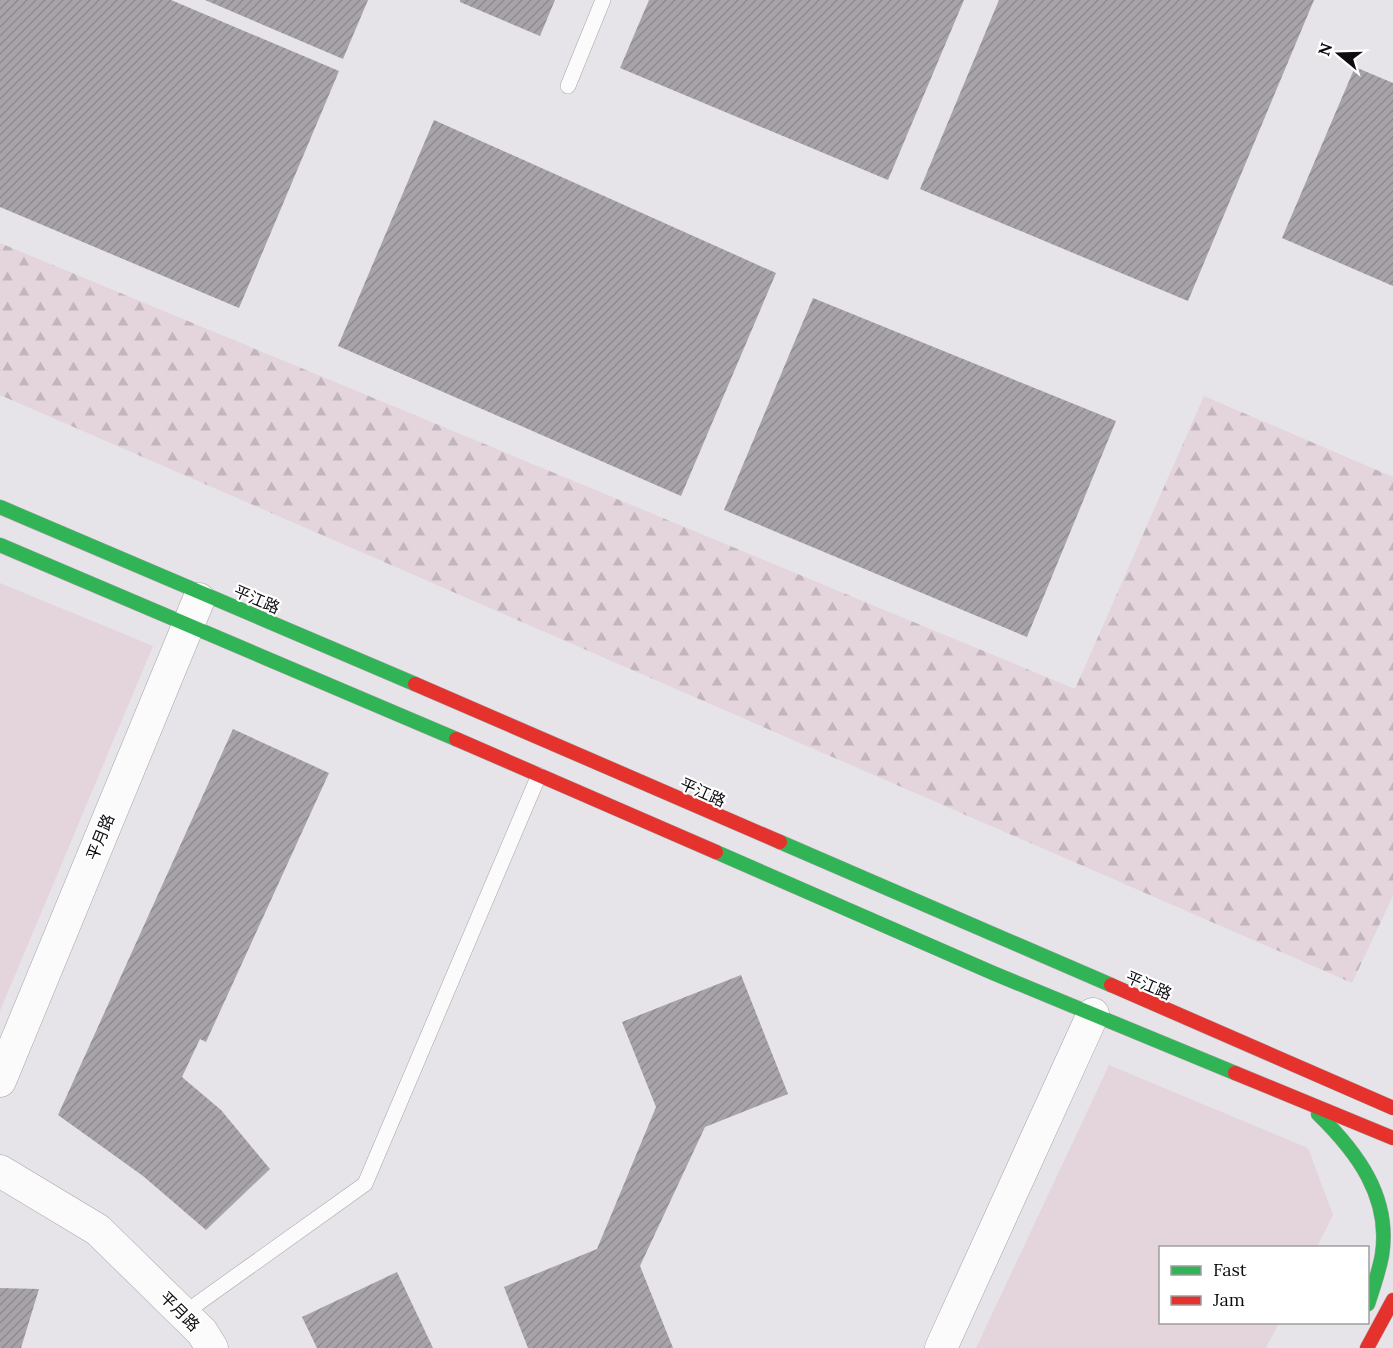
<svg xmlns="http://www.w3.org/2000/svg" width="1393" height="1348" font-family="Lora,'Noto Sans SC',serif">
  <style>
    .green { fill: #e4d5dc }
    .forest { fill: url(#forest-firs) }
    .building { fill: url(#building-hatch) }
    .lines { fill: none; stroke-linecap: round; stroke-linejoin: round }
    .lane-casing { stroke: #a5a3a7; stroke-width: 16 }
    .street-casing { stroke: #a5a3a7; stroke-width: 33 }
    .fast-casing { stroke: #a5a3a7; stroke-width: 15 }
    .jam-casing { stroke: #a5a3a7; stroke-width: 15 }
    .lane { stroke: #fbfbfc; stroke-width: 15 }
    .street { stroke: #fbfbfc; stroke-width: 32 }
    .fast { stroke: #30b455; stroke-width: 14 }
    .jam { stroke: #e5322d; stroke-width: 14 }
    .labels { text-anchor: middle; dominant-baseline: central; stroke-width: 4.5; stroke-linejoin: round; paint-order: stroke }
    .street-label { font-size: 16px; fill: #0e0c10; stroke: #fff }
  </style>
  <defs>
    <pattern id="forest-firs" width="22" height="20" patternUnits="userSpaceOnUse" patternTransform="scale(1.5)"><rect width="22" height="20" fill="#e4d5dc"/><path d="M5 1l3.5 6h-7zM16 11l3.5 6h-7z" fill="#c2b6bc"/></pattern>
    <pattern id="building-hatch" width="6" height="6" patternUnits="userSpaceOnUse" patternTransform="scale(1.5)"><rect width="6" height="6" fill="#a8a2a9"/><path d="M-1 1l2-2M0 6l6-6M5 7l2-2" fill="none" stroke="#8f8a90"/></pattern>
  </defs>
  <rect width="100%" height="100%" fill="#e6e4e9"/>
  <path class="green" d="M0,583l153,63 -153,365z
    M1109,1065l199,83 25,67 -16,32 -157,1v74l119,1 -13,25h-290z"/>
  <path class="forest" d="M0,243l1075,446 129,-293 189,81v419l-41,87 -1352,-588z"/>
  <path class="building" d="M0,0h171l168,71 -100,237 -239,-101z
    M205,0h163l-25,59z
    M460,0h95l-15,36 -80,-34z
    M649,0h315l-76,180 -268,-112z
    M999,0h315l-126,301 -268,-112z
    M1355,67l38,16v203l-111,-48z
    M434,120l342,153 -95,223 -343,-150z
    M813,298l303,123 -89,216 -303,-127z
    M233,729l96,44 -123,269 -6,-3 -18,38 39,33 49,59 -64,61 -63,-54 -85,-61z
    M741,975l47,119 -83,33 -65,139 33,82h-145l-24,-61 93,-38 59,-142 -34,-85z
    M397,1272l36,76h-116l-15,-31z
    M0,1288l39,1 -18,59h-21z"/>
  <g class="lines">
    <defs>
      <path id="lane" d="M568,86l35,-86
        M183,1314l182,-130 174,-409"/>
      <path id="street" d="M0,1081l199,-482
        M0,1171l98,59 104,102 10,16
        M941,1348l152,-334"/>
      <path id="fast" d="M0,507l415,177
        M0,545l456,194
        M780,842l331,143
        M716,852l277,121 242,100
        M1318,1114c39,38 73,83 64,141 -3,17 -9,33 -14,49"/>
      <path id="jam" d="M415,684l365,158
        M456,739l260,113
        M1111,985l282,123
        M1235,1073l158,65
        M1367,1348l26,-48"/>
    </defs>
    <use href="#lane" class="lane-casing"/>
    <use href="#street" class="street-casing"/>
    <use href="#fast" class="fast-casing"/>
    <use href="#jam" class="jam-casing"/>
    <use href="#lane" class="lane"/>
    <use href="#street" class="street"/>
    <use href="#fast" class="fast"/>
    <use href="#jam" class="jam"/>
  </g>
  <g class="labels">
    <g class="street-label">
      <text transform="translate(257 599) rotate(23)">平江路</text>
      <text transform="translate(703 792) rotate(24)">平江路</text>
      <text transform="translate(100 837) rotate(-68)">平月路</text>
      <text transform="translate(1149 985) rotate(23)">平江路</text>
      <text transform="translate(180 1311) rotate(45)">平月路</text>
    </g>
  </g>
  <rect x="1159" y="1246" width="210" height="78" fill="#ffffff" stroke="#9f9e9f" stroke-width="1.5"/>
  <rect x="1171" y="1266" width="30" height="9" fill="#30b455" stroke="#9f9e9f" stroke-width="1.5"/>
  <text x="1213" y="1276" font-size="18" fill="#0e0c10">Fast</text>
  <rect x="1171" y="1296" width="30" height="9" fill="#e5322d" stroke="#9f9e9f" stroke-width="1.5"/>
  <text x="1213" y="1306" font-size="18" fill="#0e0c10">Jam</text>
  <g transform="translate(1339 54) rotate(289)" stroke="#ffffff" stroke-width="4.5" paint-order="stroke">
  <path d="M0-4.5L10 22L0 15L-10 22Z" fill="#0e0c10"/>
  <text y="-9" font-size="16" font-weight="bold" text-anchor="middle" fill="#0e0c10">N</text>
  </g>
</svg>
